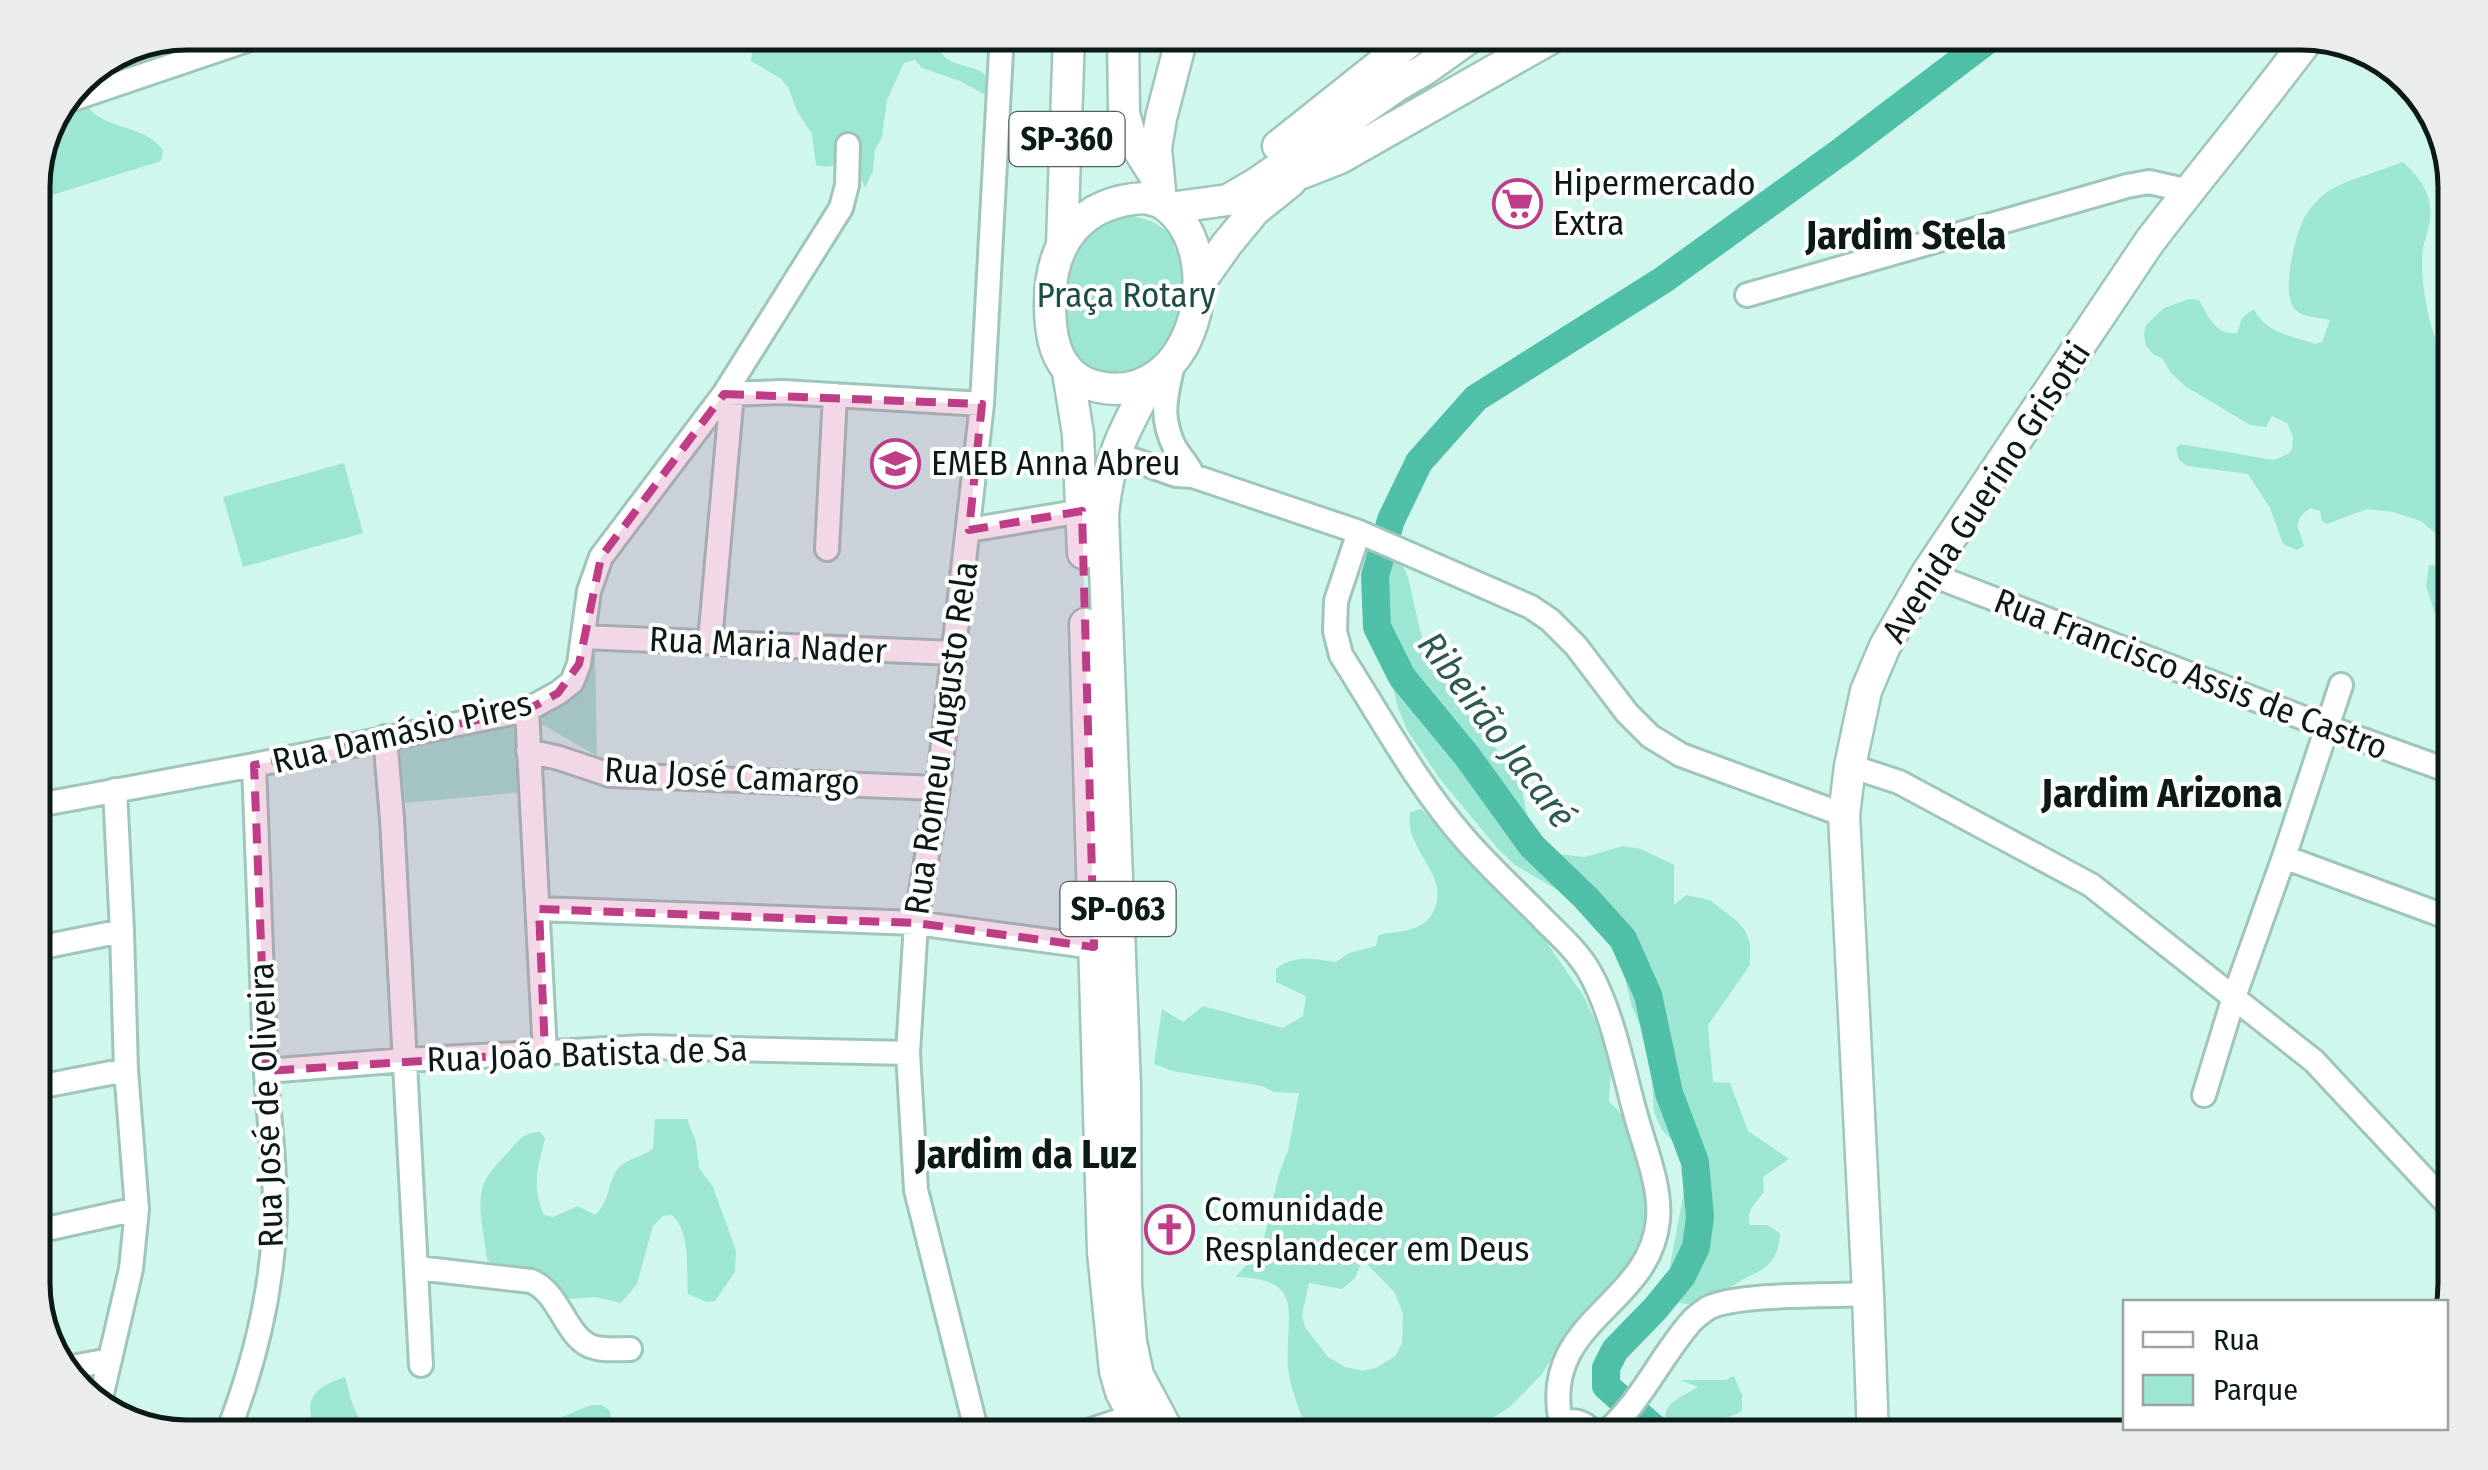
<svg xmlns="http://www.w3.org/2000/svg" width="2488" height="1470" font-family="'Fira Sans Condensed',sans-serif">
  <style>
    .green { fill: #9ee6d4; fill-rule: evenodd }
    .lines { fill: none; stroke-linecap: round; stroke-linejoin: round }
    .river { stroke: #50bfa8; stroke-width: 28 }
    .minor-casing { stroke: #a0c6bc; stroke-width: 28 }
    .major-casing { stroke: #a0c6bc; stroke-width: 35 }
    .minor { stroke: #fff; stroke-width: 22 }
    .major { stroke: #fff; stroke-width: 30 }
    .marked { fill: #be3d86; fill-opacity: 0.2; stroke: #be3d86; stroke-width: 8; stroke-dasharray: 20 12; stroke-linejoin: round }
    .labels { text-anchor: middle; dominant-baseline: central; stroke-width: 8; stroke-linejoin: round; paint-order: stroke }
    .shield { fill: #fff; stroke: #545f5c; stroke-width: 2.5 }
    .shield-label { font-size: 32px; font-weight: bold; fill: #0b1a16 }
    .poi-label { font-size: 35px; fill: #0b1a16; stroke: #fff; text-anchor: start }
    .park-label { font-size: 35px; fill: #1e4d43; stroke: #fff }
    .street-label { font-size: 35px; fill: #0b1a16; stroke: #fff }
    .water-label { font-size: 38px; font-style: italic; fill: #2b5a50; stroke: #fff }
    .quarter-label { font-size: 40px; font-weight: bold; fill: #0b1a16; stroke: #fff }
    .rim { fill: none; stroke: #0b1a16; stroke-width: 5 }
  </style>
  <rect width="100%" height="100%" fill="#cff7ed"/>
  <path class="green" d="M754,33h173c6,8 13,22 22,27 16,10 48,5 37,35l-26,-14 -38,-13 -7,-8 -11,3 -17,37 -5,37 -7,13 -2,21 -8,17 -10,-23c-13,-4 -26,5 -39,0l-4,-31 -15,-23 -9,-24 -8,-9 -29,-17z
    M78,77c2,5 2,15 5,22 18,35 57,21 80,51l-2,11 -128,40v-24z
    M2403,162c19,17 32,37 26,63 -1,8 -5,16 -6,23 -4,25 5,81 18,102h14v194l-14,-6 -20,-17 -28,-9 -26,-3 -40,15 -5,-3 -2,-10 -10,-3 -9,8 -4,9 7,21 -7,4 -14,-6 -13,-36 -22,-34 -61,-8 -8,-6 -3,-12 4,-4 94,16 14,-6 4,-5 1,-12 -6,-14 -15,-7 -6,11 -16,-2 -65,-39 -14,-13 -9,-15 -8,-3 -8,-9 -2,-12 2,-9 18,-17 25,-9 10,1c9,16 17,36 38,33l5,-15 12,-9c11,24 38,27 61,35l7,-2 8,-22c-11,-3 -29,-2 -36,-12 -13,-16 1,-72 10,-90 6,-10 16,-22 26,-28 21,-12 51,-19 73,-28z
    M1120,215c25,2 39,7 56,25l-2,8c3,4 7,7 9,12 4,12 -1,49 -6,60 -13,34 -33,59 -72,53 -11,-2 -20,-5 -27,-14 -15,-19 -13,-74 -4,-97 4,-12 15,-30 25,-38 6,-4 14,-7 21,-9z
    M344,463l19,70 -120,34 -20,-70z
    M1393,556l8,6 7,15 19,83 21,23 20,32 44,53 10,23 7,33 11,17 17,13 28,3 38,-11 18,3 33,16v40l12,-10 24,5 28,22 8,10 4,12v21l-42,60 5,57 17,1 18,48 41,28 -26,18 1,15c-8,10 -19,20 -14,33h17l13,8c-1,10 -2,21 -10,30 -6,7 -19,12 -28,17 -22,14 -72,48 -74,-3l16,-86 -1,-28 -7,-19 -14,-14 -8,-18 -4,-55 -6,-23 -12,-27 -12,-48 -20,-32 -14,-15 -23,-19 -48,-28 -17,-16 -58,-70 -33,-49 -9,-22 -23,-91 4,-40 7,-16z
    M2429,565l26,3v52l-21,-9 -8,-25z
    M595,650l2,106 -59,-34 -1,-13 49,-39z
    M505,715l14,10 4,67 -118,11 -6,-64z
    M1421,809l115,118 47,68 23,48 5,28 -2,30 14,15 16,37 9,29v48l-12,29 -40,48 -27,24 -27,43 -32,33 -49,30h-151c-8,-19 -20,-49 -22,-69 -4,-51 21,-89 -52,-91l26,-31 17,-72 9,-23 11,-58 -25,-1 -12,-6 -89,-15 -19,-7 8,-55 21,13 20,-16 80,22 20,-12 3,-20 -30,-14v-13c17,-15 39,-10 60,-7l13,-9 27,-7 2,-10 4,-2c21,-3 45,-3 53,-26 14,-34 -32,-60 -25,-96zM1366,1263l29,30 8,21 -1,30 -7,12 -17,11 -15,4 -18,-4 -17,-10 -23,-30 -3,-12 7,-32 33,6 13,-11 6,-14z
    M655,1119h32l9,23 3,26 14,19 23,64 -1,21 -20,29 -8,1 -19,-8c-2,-25 3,-61 -16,-79l-9,1 -10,10 -16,58 -16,19 -26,-6 -24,2 -21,-11 -32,-9 -31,-19c-2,-22 -10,-49 -5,-71 4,-15 17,-27 27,-38 9,-11 17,-20 31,-19l5,6c-7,29 -14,47 -1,77l9,2 25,-11 17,9c15,-13 12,-31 22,-45 8,-12 26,-12 36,-22z
    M1734,1376l8,19v15c-10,10 -27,6 -38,16l5,11h-45c-1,-35 5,-33 34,-50l-18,-7h45z
    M345,1377l6,23 16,37h-52c-9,-36 -8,-47 30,-60z
    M591,1405h11l8,6 4,26h-101z"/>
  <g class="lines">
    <path class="river" d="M1664,1437l-58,-51v-18l9,-18 40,-41 27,-33 14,-29 4,-30 -5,-55 -26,-69 -21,-98 -25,-56 -37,-41 -54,-52 -65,-90 -65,-79 -25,-50 -2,-51 16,-56 28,-58 57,-64 187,-118 180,-130 154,-117"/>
    <defs>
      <path id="minor" d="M67,101l201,-68
        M1747,295l380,-109 22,-4 40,9
        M1174,359c-7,35 -16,55 1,89 6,10 14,17 18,28
        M724,394l59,-2 199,12
        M1114,453l62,22 17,1 166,56 172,75 19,13 26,26 51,67 23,23 31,19 163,60
        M969,530l113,-19
        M1359,532l-23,69 -1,30 6,24c39,61 75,128 123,183 25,29 54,55 80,82 16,16 34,32 45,51 24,42 34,99 47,145 9,33 25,70 22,104 -8,87 -119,100 -97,203
        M827,549l8,-154
        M1927,573l400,154 128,46
        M583,637l370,16
        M710,641l22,-248
        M527,710l18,343
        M385,737l7,82 29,546
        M528,751l31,7 51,17 328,13
        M1850,766l49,16 192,103 223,176 141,151
        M33,806l221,-41 273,-55 31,-17 14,-11 7,-18 10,-73 12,-34 123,-163 117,-186 6,-23 1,-40
        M2284,857l171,63
        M539,909l377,14 178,24
        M33,949l89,-18
        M266,1071l140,-11 238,-13 264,6
        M33,1088l93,-18
        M2204,1095l30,-98 50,-140 57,-172
        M33,1232l104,-23
        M417,1268l114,13c29,12 34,54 59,65 13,5 27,3 40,3
        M61,1369l49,-9
        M99,1406l32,-137 6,-60 -11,-139 -4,-139 -7,-141
        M226,1437c30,-76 49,-155 49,-237 -1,-48 -8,-97 -10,-145 -4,-96 -7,-193 -11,-290
        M978,1437l-62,-247 -8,-137 8,-130 22,-135 44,-384 20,-371
        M1070,1437l63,-21
        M1549,1437c12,-21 35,-21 47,0
        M1600,1437c39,-30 58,-77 90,-114 4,-5 12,-11 18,-15 28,-15 124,-12 160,-14"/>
      <path id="major" d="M1123,33l1,81 7,24 24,38
        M1278,146l142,-113
        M1302,173l38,-15 220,-125
        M1145,198c8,2 15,3 21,8 65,50 28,201 -67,181 -21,-4 -36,-18 -43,-38 -5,-14 -6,-31 -6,-46 0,-62 32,-102 95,-105z
        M1161,202l-5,-54 5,-30 22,-85
        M1169,208l59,-8 29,-17 141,-98 26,-15 52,-37
        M1062,245l7,-212
        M1198,285l29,-41 28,-34 36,-29
        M1068,372l10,62 5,119
        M1151,381c-26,47 -44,80 -48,135l22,570 1,199 5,57 7,33 33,62
        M1085,624l18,628 12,119 6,21 24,45
        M1873,1437l-5,-143 -24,-479 6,-49 16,-75 19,-45 42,-73 223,-332c53,-69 109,-136 161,-206"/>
    </defs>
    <use href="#minor" class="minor-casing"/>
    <use href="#major" class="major-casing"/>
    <use href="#minor" class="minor"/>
    <use href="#major" class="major"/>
  </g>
  <path class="marked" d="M724,394l258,10 -13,126 113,-19 12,436 -178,-24 -377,-14 6,144 -279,18 -12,-306 273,-55 31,-17 21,-29 22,-107z"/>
  <defs>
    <symbol id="supermarket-ring" viewBox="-11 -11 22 22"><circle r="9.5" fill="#fff" stroke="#be3d86" stroke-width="1.5"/><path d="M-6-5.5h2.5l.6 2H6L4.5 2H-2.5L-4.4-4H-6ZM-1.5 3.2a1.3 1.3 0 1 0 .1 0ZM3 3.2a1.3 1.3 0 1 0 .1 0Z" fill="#be3d86"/></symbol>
    <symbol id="school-ring" viewBox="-11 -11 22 22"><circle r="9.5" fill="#fff" stroke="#be3d86" stroke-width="1.5"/><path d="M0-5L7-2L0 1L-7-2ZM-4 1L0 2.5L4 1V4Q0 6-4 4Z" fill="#be3d86"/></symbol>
    <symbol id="church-ring" viewBox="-11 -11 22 22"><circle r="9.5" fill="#fff" stroke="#be3d86" stroke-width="1.5"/><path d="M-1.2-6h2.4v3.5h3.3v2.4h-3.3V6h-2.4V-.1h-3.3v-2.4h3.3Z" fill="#be3d86"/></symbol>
  </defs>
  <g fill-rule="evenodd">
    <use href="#supermarket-ring" x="1490" y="176" width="55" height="55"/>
    <use href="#school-ring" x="868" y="436" width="55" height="55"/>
    <use href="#church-ring" x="1142" y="1202" width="55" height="55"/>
  </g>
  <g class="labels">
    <g class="shield">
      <rect x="1009.5" y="112" width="115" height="54" rx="8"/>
      <rect x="1060.5" y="882" width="115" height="54" rx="8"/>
    </g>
    <g class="shield-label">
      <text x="1067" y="139">SP-360</text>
      <text x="1118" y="909">SP-063</text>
    </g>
    <g class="poi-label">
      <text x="1553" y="183">Hipermercado<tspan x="1553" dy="40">Extra</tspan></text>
      <text x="931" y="463">EMEB Anna Abreu</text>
      <text x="1204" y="1209">Comunidade<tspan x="1204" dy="40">Resplandecer em Deus</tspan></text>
    </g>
    <g class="park-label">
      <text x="1126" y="295">Praça Rotary</text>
    </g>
    <g class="street-label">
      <text transform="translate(1986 492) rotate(-57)">Avenida Guerino Grisotti</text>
      <text transform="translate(768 645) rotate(3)">Rua Maria Nader</text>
      <text transform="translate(2191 674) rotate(21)">Rua Francisco Assis de Castro</text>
      <text transform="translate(402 732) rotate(-13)">Rua Damásio Pires</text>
      <text transform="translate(941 738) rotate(-82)">Rua Romeu Augusto Rela</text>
      <text transform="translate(732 776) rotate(3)">Rua José Camargo</text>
      <text transform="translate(587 1054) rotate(-2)">Rua João Batista de Sa</text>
      <text transform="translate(266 1105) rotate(-92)">Rua José de Oliveira</text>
    </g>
    <g class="water-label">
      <text transform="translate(1497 730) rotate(53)">Ribeirão Jacaré</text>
    </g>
    <g class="quarter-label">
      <text x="1906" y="236">Jardim Stela</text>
      <text x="2162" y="794">Jardim Arizona</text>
      <text x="1026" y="1155">Jardim da Luz</text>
    </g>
  </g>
  <path d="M0 0H2488V1470H0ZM187 50H2301A137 137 0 0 1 2438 187V1283A137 137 0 0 1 2301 1420H187A137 137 0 0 1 50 1283V187A137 137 0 0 1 187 50Z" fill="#ebedec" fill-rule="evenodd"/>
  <path class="rim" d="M187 50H2301A137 137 0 0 1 2438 187V1283A137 137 0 0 1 2301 1420H187A137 137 0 0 1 50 1283V187A137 137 0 0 1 187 50Z"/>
  <rect x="2123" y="1300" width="325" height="130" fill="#ffffff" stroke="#9da3a2" stroke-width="2.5"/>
  <rect x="2143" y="1332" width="50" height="15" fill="#ffffff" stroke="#9da3a2" stroke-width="2.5"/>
  <text x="2213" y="1350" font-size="30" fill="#0b1a16">Rua</text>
  <rect x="2143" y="1375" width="50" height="30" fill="#9ee6d4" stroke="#9da3a2" stroke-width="2.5"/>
  <text x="2213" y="1400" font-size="30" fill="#0b1a16">Parque</text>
</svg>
